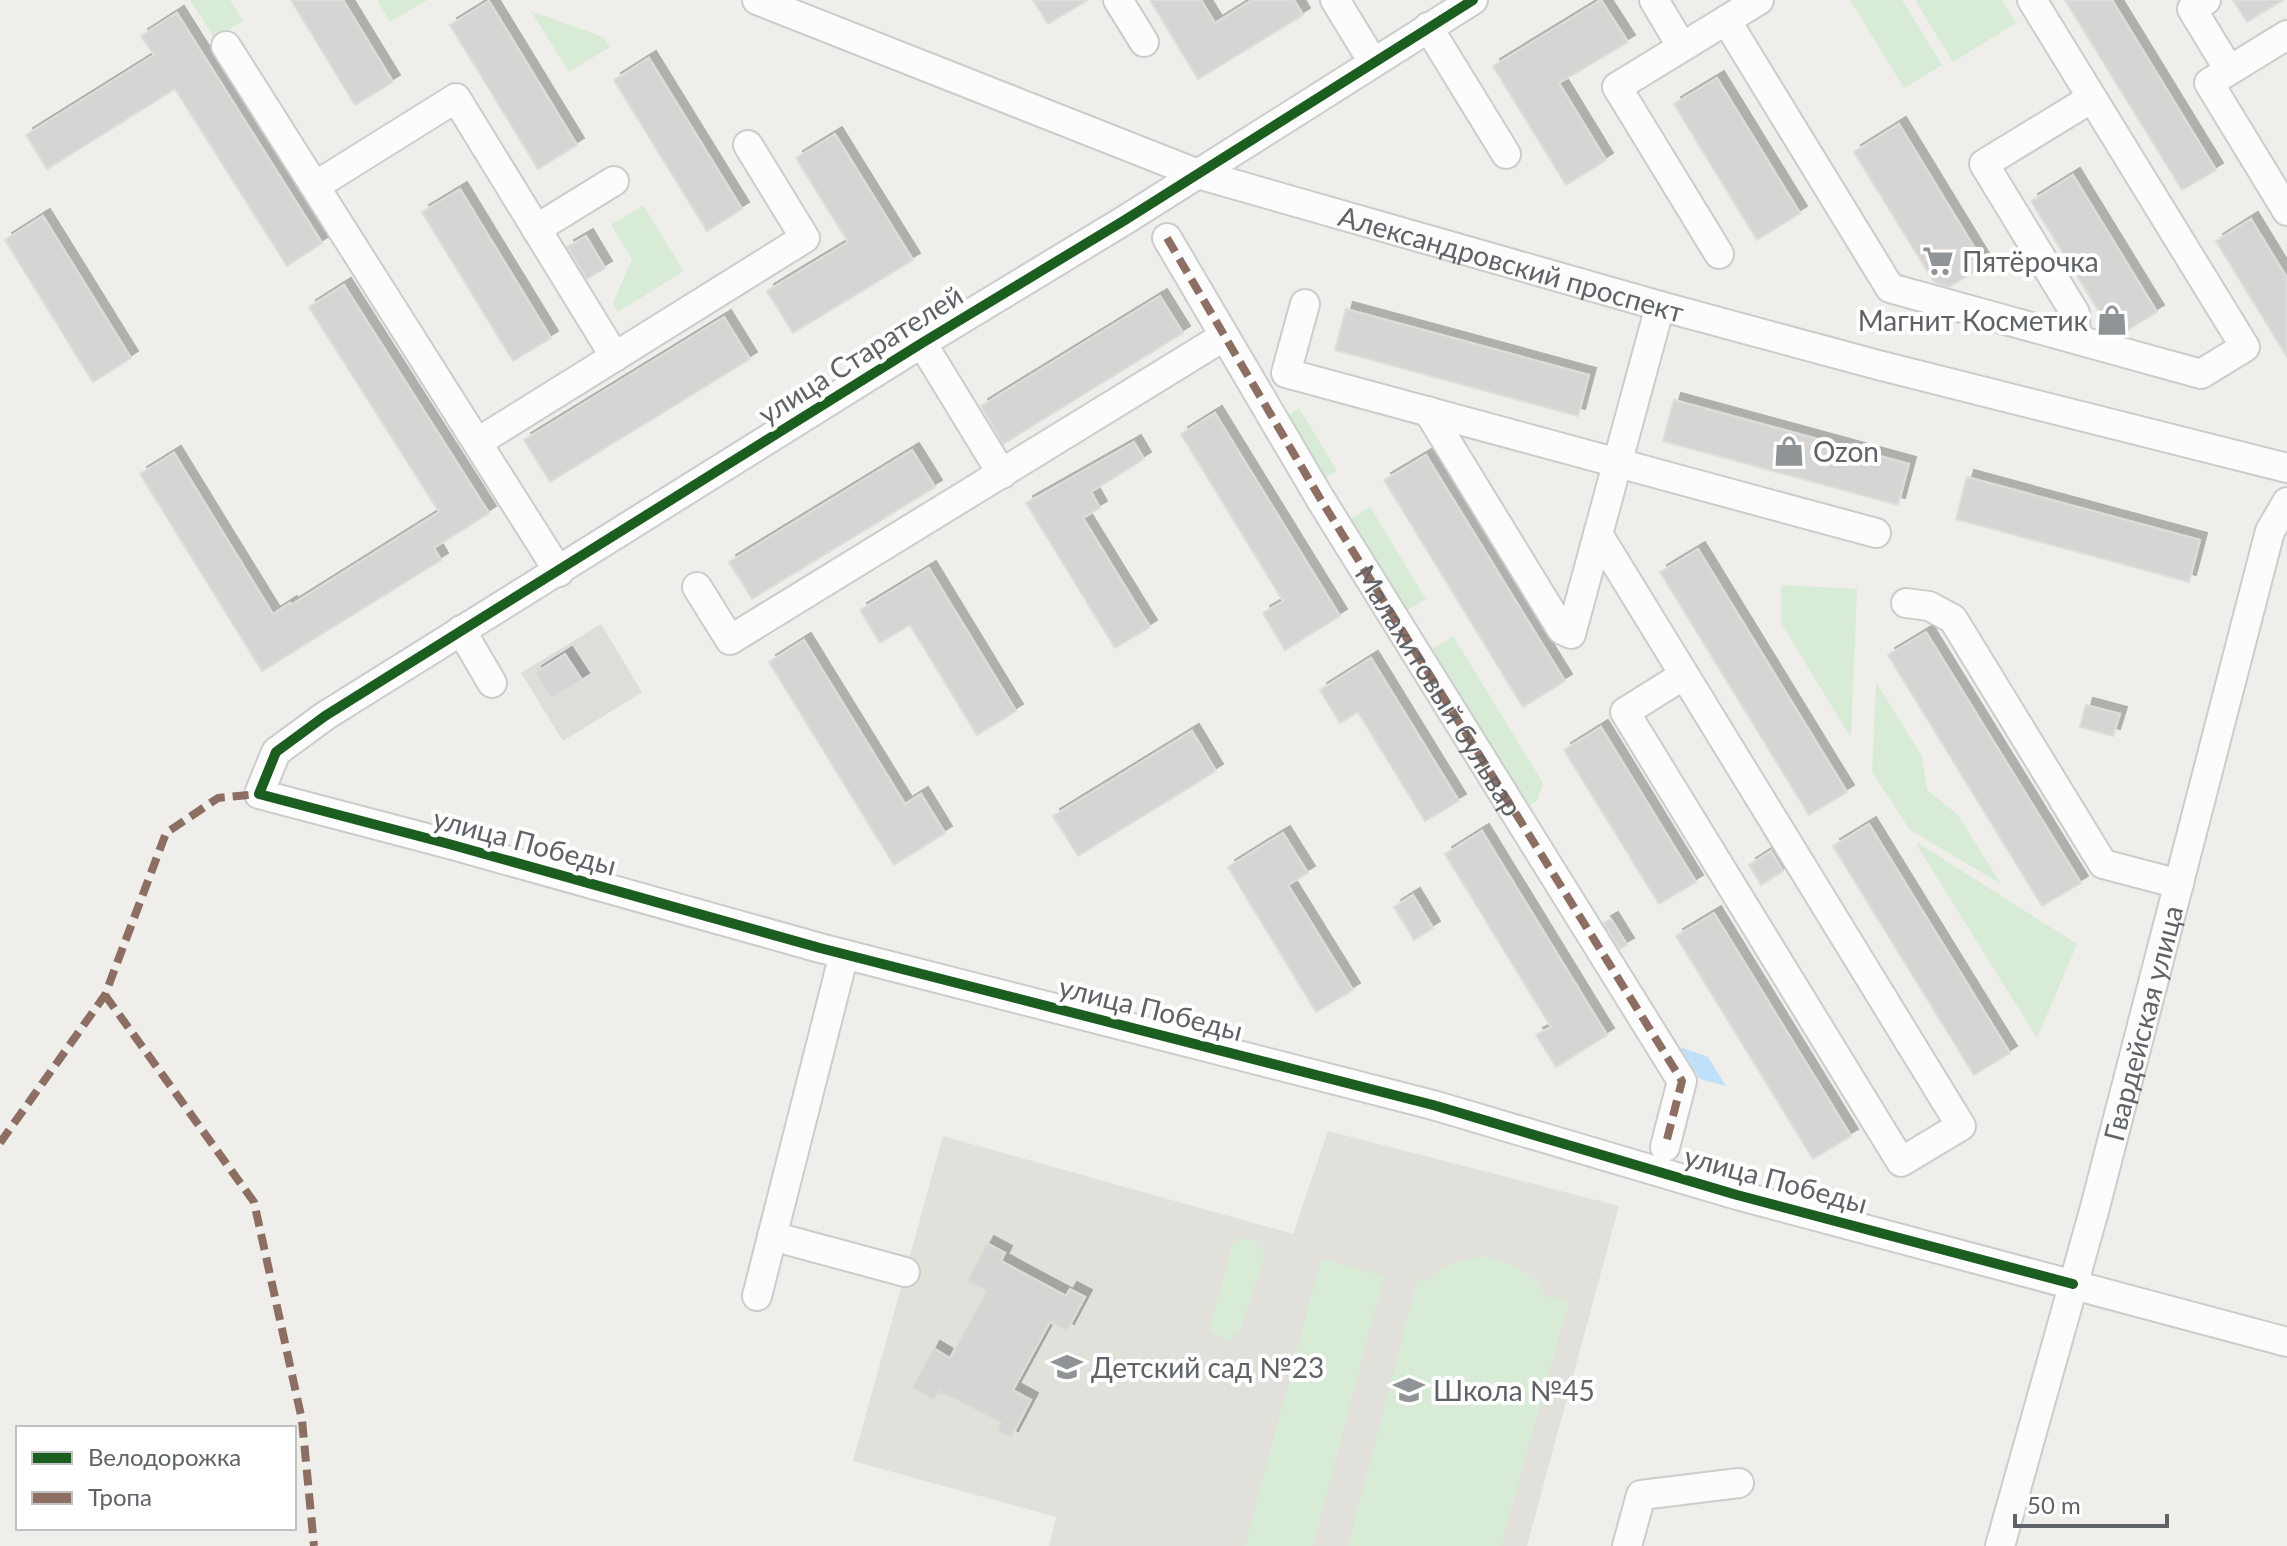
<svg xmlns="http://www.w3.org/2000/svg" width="2287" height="1546" font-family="Lato,sans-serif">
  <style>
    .industrial { fill: #dfddda }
    .education { fill: #e2e0da }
    .green { fill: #d8ebd6 }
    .water { fill: #bfe0f9 }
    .building { fill: #d6d5d3; stroke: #deddd9; stroke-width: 2; filter: url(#shadow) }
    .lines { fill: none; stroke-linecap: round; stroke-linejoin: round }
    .minor-casing { stroke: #cbcccc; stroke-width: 32 }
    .minor { stroke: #fdfcfc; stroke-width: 28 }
    .quiet { stroke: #8d6e63; stroke-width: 8; stroke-dasharray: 16 8; stroke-linecap: butt }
    .cycleway-casing { stroke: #fff; stroke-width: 15 }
    .cycleway { stroke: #1b5e20; stroke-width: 10 }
    .labels { text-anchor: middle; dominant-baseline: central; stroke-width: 8; stroke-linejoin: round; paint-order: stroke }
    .poi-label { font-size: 28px; fill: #5f6368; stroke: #fff; text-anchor: start }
    .street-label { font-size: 28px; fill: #5f6368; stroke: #fff }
  </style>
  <defs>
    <filter id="shadow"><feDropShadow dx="7" dy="-7" stdDeviation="0" flood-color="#0004"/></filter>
  </defs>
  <rect width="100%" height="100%" fill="#efeeea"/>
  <path class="industrial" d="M601,624l41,68 -79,49 -42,-68z"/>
  <path class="education" d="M1328,1131l291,75 -92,340h-478l7,-29 -203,-56 90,-325 350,98z"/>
  <path class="green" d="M190,0h40l13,21 -28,18z
    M377,0h50l-37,22z
    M1850,0h52l40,65 -38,23z
    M1915,0h87l14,23 -63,39z
    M531,11l72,26 7,10 -41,25z
    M643,205l41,66 -66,41 -5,-9 19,-44 -21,-34z
    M1299,408l38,63 -20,12 -39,-62z
    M1370,507l56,92 -27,16 -56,-92z
    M1781,585l76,4 -6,149 -70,-115z
    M1453,636l90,147 -6,18 -18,11 -97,-157z
    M1876,682l46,74 5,34 31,25 43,69 -91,-54 -38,-58z
    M1918,843l159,101 -40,94 -121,-194z
    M1239,1238l16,2 9,14 -1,8 -23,68 -12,11 -17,-10v-7l21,-78z
    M1486,1257c26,5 50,17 62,43l2,-4 19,5 -68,245h-153l70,-268 10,3c17,-18 33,-22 58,-24z
    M1321,1259l63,17 -71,270h-68z"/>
  <path class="water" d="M1680,1047l28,10 18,29 -26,-7z"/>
  <path class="building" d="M291,0h52l50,82 -38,23z
    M1033,0h55l-40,24z
    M1150,0h51l14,23 37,-23h42l9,15 -105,64z
    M1601,0l27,42 -69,41 47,77 -40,25 -73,-119z
    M2065,0h47l104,170 -34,20z
    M2233,0h50l-36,22z
    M489,1l88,144 -39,24 -88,-144z
    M177,13l145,230 -35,23 -112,-177 -128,80 -21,-34 128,-80 -13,-19z
    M649,58l93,151 -35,22 -93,-151z
    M1717,78l83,135 -43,27 -83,-136z
    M1899,124l86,141 -36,22 -15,-5 -80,-130z
    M835,134l78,126 -120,73 -26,-42 81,-49 -52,-84z
    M2073,175l84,137 -36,22 -10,-3 -80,-130z
    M460,189l91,149 -38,23 -91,-149z
    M43,216l88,142 -38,24 -88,-142z
    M2251,219l36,59v79l-71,-116z
    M586,236l19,32 -18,11 -20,-32z
    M344,285l145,228 -55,35 7,12 -179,111 -122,-197 34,-21 99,161 17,-11 1,2 148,-93 -130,-205z
    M1160,296l23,37 -180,111 -22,-38z
    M1346,309l243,66 -11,41 -243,-66z
    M724,317l26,42 -200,123 -26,-42z
    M1674,400l235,64 -11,41 -235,-64z
    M1215,413l125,203 -55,34 -22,-37 20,-12 -102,-167z
    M1134,442l10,17 -53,33 9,16 -17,10 67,109 -35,21 -89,-145z
    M912,450l23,37 -183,112 -23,-37z
    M1426,455l139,226 -42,26 -139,-227z
    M1967,477l233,63 -11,42 -233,-63z
    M1698,549l149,243 -38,23 -149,-243z
    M929,568l87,143 -39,24 -67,-110 -30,18 -20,-33z
    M1926,632l155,251 -39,23 -154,-251z
    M804,640l101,164 16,-10 24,39 -51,32 -125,-203z
    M565,654l17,26 -31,19 -16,-26z
    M1371,658l88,143 -34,20 -67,-109 -18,11 -20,-33z
    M2086,705l34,9 -7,22 -33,-9z
    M1601,727l95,155 -37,22 -95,-154z
    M1192,731l24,40 -138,85 -25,-40z
    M1869,824l141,229 -36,22 -141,-229z
    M1482,831l125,204 -51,32 -20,-32 15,-8 -106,-173z
    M1283,833l25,40 -20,12 65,105 -37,22 -88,-145z
    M1771,851l12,20 -22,14 -12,-20z
    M1413,895l20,33 -19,12 -20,-33z
    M1714,913l137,223 -38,23 -137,-223z
    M1611,919l16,26 -7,4 -16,-26z
    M987,1243l18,10 -4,8 65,35 4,-7 15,8 -18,34 -17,-9 -37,68 18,10 -20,38 -14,-8 4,-7 -62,-32 -5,9 -22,-12 21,-40 17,10 36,-67 -19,-10z"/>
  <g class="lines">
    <defs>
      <g id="minor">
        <path id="s1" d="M757,0l441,174 462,132 218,59 409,103"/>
        <path d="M1118,0l26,42"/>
        <path d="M1335,0l38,62"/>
        <path d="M1473,0l-348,220 -203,123 -597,373 -49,36 -17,42 190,50 371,104 613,157 304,90 550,147"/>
        <path d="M1654,0l28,47"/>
        <path d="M2206,0l-14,9 37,61"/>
        <path d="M1726,20l164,268 311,86 44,-27 -213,-347"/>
        <path d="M1428,27l78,127"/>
        <path d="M2287,35l-78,48 78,128"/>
        <path d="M226,46l333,526"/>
        <path d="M315,186l141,-88 159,259"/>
        <path d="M536,229l78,-48"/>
        <path id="s2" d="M1167,238l154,262 361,581 -17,66"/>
        <path d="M1719,254l-102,-167 142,-87"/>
        <path d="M1305,304l-19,69 590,160"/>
        <path d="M2076,339l-1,-26 -91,-149 108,-66"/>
        <path d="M922,343l80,131"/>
        <path d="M1428,411l134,219 9,4 89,-328"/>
        <path d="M478,442l327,-204 -57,-93"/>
        <path d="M1598,534l363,592 -60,36 -276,-450 59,-37"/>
        <path d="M697,587l33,53 493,-303"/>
        <path d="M1906,603l23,3 24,13 150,245 76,20"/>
        <path d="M461,630l31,53"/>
        <path d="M772,1236l133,36"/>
        <path d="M757,1296l87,-342"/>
        <path d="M1627,1546l14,-51 98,-12"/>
        <path id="s3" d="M2000,1546l94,-335 176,-680 17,-29"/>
      </g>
    </defs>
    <use href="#minor" class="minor-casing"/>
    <use href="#minor" class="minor"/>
    <path class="quiet" d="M1167,238l154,262 361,581 -17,66
      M105,995l149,207 48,218 12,126
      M0,1143l105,-148 61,-162 52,-35 41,-4"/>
    <defs>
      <path id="cycleway" d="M1473,0l-348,220 -203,123 -597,373 -49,36 -17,42 190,50 371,104 613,157 304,90 336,89"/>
    </defs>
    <use href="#cycleway" class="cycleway-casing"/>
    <use href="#cycleway" class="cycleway"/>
  </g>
  <defs>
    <symbol id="supermarket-bare" viewBox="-9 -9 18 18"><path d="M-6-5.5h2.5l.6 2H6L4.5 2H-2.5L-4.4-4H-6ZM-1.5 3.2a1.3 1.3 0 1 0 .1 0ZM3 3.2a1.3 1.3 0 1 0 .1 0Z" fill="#919496" stroke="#fff" stroke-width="2.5" paint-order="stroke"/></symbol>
    <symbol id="shop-bare" viewBox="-9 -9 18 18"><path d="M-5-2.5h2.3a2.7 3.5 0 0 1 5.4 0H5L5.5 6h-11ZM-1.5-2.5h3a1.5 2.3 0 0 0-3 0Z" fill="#919496" stroke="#fff" stroke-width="2.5" paint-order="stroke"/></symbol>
    <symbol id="school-bare" viewBox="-9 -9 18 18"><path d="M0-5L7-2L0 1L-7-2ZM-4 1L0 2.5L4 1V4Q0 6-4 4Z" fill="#919496" stroke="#fff" stroke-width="2.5" paint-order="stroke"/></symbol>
  </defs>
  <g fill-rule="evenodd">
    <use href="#supermarket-bare" x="1916" y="239" width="44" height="44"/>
    <use href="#shop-bare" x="2090" y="298" width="44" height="44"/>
    <use href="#shop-bare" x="1767" y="429" width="44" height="44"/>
    <use href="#school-bare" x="1045" y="1345" width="44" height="44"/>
    <use href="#school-bare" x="1387" y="1368" width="44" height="44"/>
  </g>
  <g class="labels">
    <g class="poi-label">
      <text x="1962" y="261">Пятёрочка</text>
      <text x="2088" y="320" text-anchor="end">Магнит Косметик</text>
      <text x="1813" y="451">Ozon</text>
      <text x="1091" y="1367">Детский сад №23</text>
      <text x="1433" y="1390">Школа №45</text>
    </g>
    <g class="street-label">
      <text stroke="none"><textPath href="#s1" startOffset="800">Александровский проспект</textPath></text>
      <text transform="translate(860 354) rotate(-32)">улица Старателей</text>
      <text stroke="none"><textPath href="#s2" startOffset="528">Малахитовый бульвар</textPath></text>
      <text transform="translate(525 841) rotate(15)">улица Победы</text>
      <text transform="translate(1151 1008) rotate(14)">улица Победы</text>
      <text stroke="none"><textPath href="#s3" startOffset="542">Гвардейская улица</textPath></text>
      <text transform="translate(1776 1179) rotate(15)">улица Победы</text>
    </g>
  </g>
  <rect x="16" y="1426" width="280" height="104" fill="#ffffff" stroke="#bfc1c3" stroke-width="2"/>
  <rect x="32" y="1452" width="40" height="12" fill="#1b5e20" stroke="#bfc1c3" stroke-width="2"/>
  <text x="88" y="1466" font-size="24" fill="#5f6368">Велодорожка</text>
  <rect x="32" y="1492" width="40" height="12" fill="#8d6e63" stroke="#bfc1c3" stroke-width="2"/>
  <text x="88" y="1506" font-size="24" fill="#5f6368">Тропа</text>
  <path d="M2015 1514v12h152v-12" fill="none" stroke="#5f6368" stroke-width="4"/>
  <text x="2027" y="1514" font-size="24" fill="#5f6368" stroke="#ffffff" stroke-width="6" paint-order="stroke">50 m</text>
</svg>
